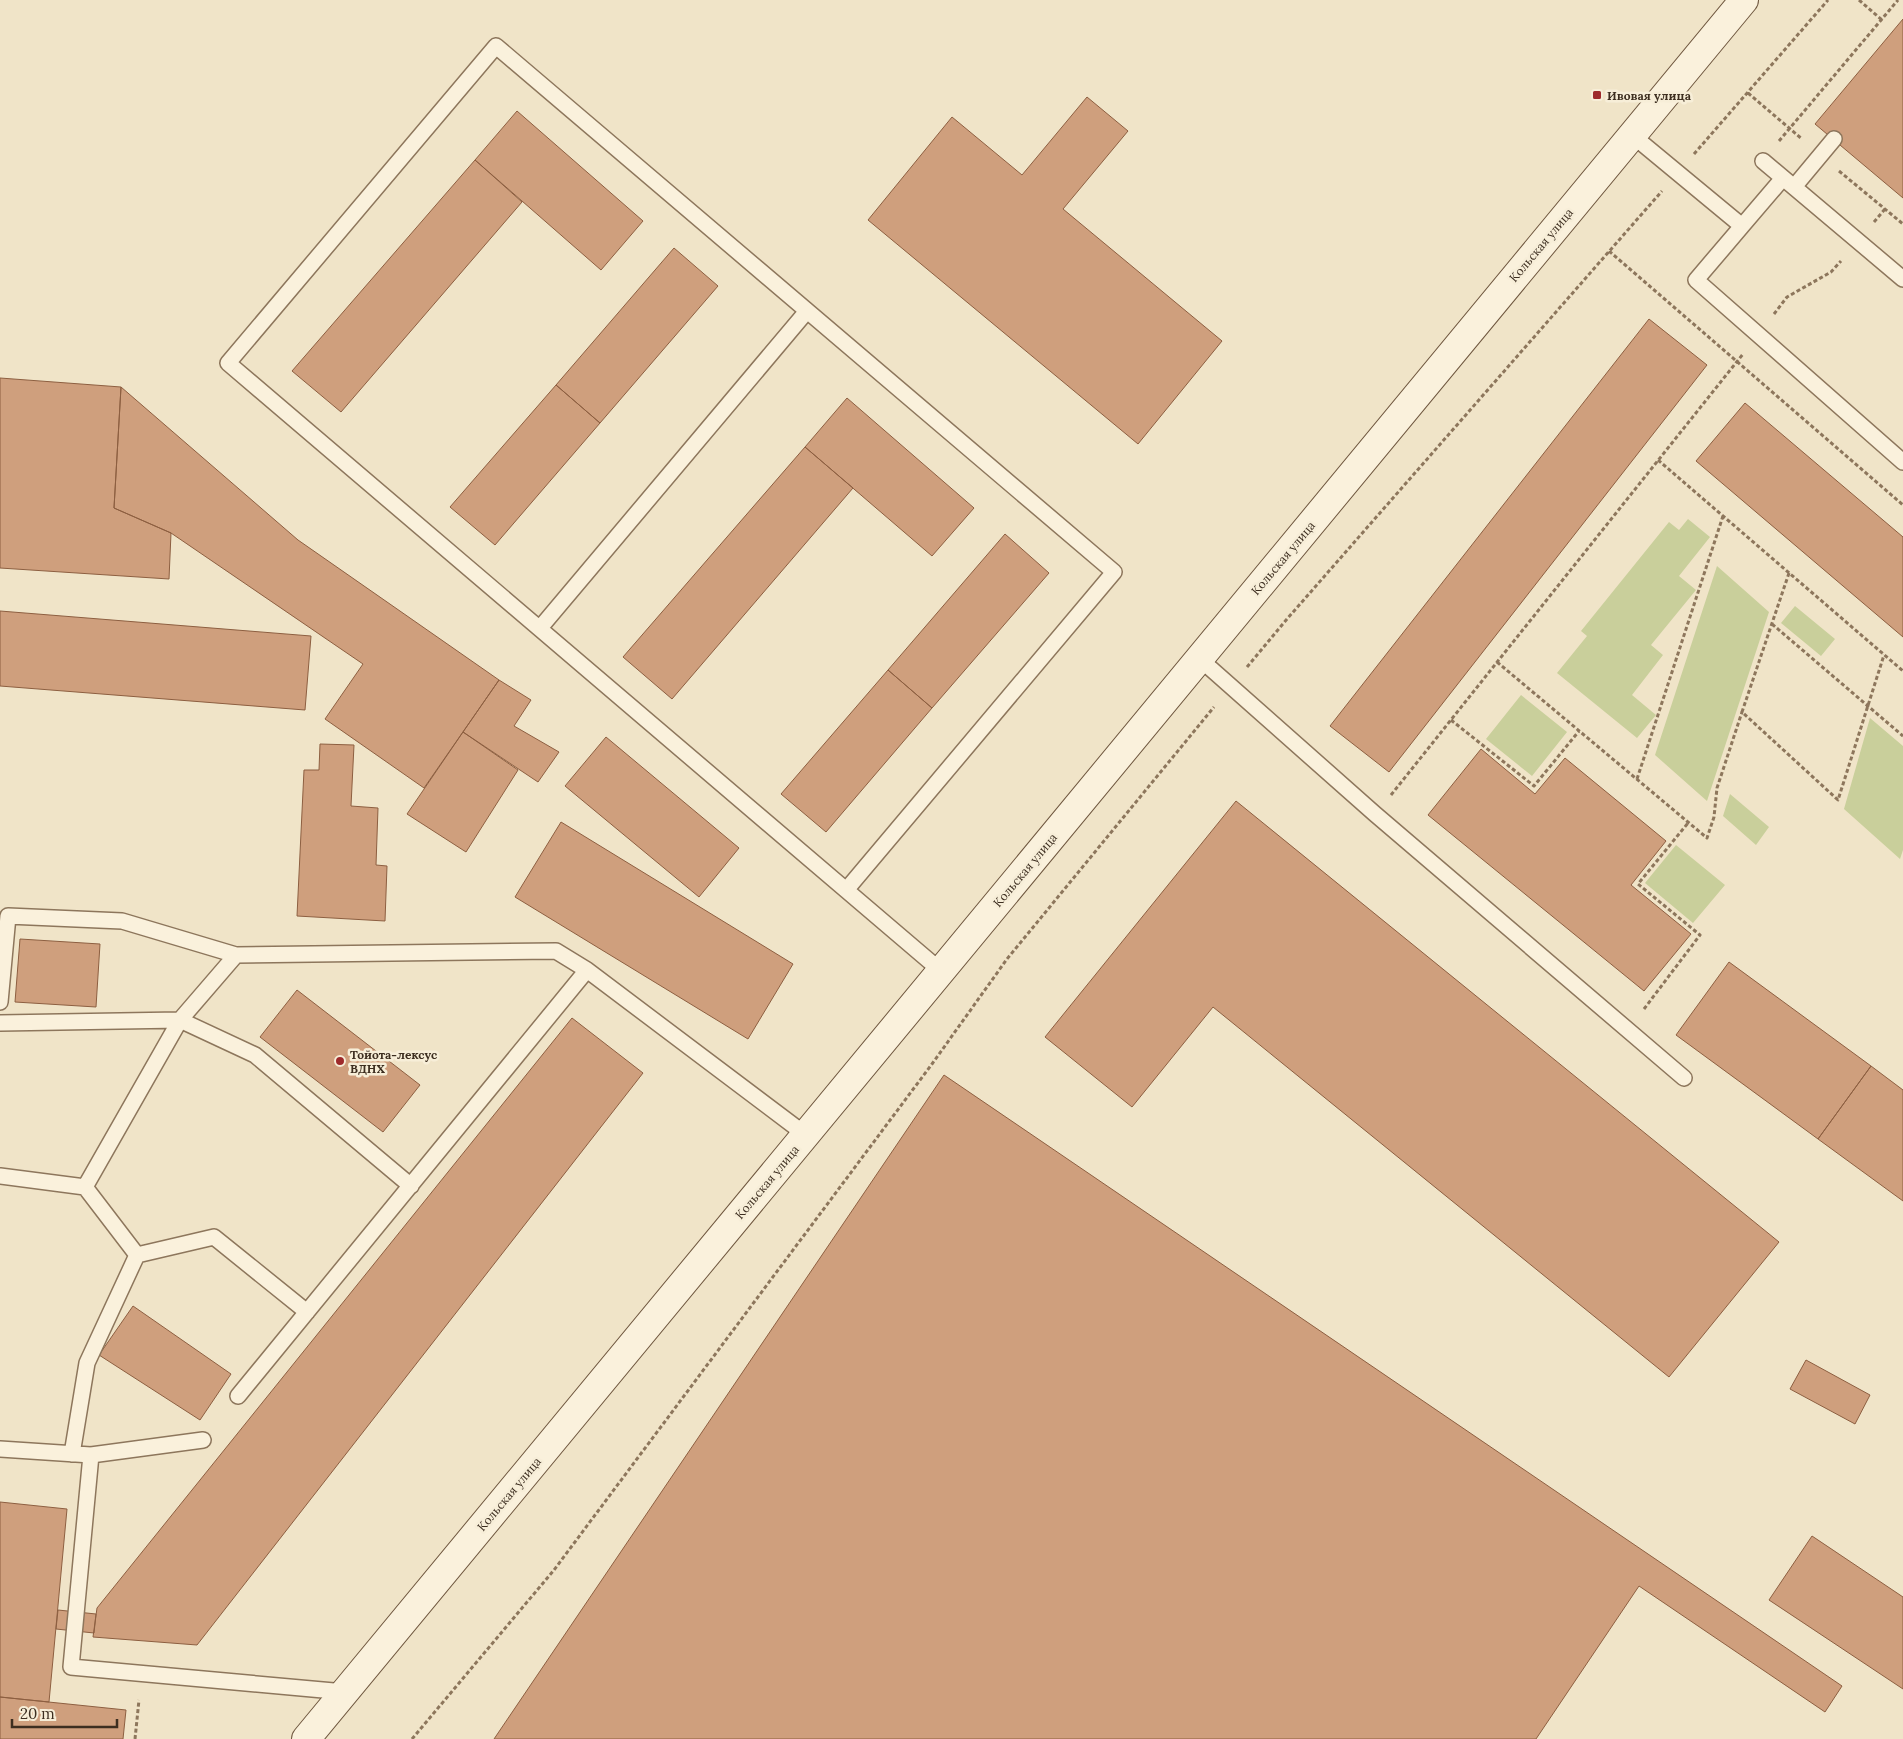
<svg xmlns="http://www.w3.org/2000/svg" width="1903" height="1739" font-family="Lora,serif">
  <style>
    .green { fill: #c9cf9b }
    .building { fill: #cf9f7d; stroke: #8d5f41 }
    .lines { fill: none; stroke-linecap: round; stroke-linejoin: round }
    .service-casing { stroke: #8d765c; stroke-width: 18 }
    .secondary-casing { stroke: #6f573f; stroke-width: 30 }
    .path { stroke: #8d765c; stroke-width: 3; stroke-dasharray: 4 2.5; stroke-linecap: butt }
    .service { stroke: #faf1dc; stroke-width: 15 }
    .secondary { stroke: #faf1dc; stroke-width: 28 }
    .poi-dot { fill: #9e2a2b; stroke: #f7eed8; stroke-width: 2 }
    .labels { text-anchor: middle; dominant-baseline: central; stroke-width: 5; stroke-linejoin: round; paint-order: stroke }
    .poi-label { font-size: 12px; font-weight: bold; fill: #3d2e20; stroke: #f7eed8; text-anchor: start }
    .street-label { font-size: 12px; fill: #3d2e20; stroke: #f7eed8 }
  </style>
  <rect width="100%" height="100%" fill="#f0e4c8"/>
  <path class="green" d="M1688,519l22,18 -31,39 17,14 -45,55 12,10 -31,40 24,20 -19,23 -80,-65 30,-37 -6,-5 88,-109 10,8z
    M1717,566l52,46 -62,189 -52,-46z
    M1795,606l40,33 -14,17 -40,-33z
    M1521,695l46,37 -35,44 -46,-37z
    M1870,718l33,28v104l-3,9 -56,-50z
    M1730,794l39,33 -13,18 -33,-29z
    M1676,845l49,40 -32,38 -48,-40z"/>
  <path class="building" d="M1903,19v179l-88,-74z
    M1087,97l41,34 -65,78 159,132 -84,103 -270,-224 84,-103 70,58z
    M517,111l126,110 -42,49 -126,-110z
    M475,160l47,42 -181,210 -49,-41z
    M674,248l44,38 -118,137 -44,-38z
    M1649,319l58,46 -318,407 -59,-46z
    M0,378l121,9 -7,121 57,25 -2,46 -169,-11z
    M556,385l44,38 -105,122 -45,-38z
    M121,387l177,153 201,140 -75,108 -99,-69 38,-55 -192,-131 -57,-25z
    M847,398l127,110 -42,48 -127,-109z
    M1745,403l158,134v100l-207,-176z
    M805,447l48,41 -181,211 -49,-42z
    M1005,534l44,39 -117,135 -44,-38z
    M0,611l311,25 -6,74 -305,-24z
    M888,670l44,38 -106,124 -45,-38z
    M499,680l32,20 -17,26 45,26 -21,30 -75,-50z
    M463,732l55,38 -52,82 -59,-38z
    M606,737l133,111 -40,49 -134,-111z
    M320,744l34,1 -3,61 27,2 -2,57 11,1 -2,55 -88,-5 7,-146h15z
    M1481,749l54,45 30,-36 101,83 -35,44 60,49 -47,57 -216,-176z
    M1236,801l543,441 -110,135 -456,-370 -81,100 -87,-70z
    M561,822l232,142 -45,75 -233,-142z
    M20,939l80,5 -4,63 -81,-5z
    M1729,962l142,104 -53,73 -142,-104z
    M297,990l123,95 -37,47 -123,-95z
    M572,1018l71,55 -446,572 -104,-8 4,-29z
    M1871,1066l32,24v111l-85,-62z
    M944,1075l898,611 -17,26 -186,-126 -103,153h-1042z
    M133,1306l98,68 -31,46 -101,-65z
    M1806,1360l64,35 -15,29 -65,-35z
    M0,1502l67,7 -18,193 -49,-5z
    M1812,1536l91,61v92l-134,-89z
    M58,1610l38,4 -2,19 -38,-4z
    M0,1697l126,13 -3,29h-123z"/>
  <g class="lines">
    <defs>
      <path id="service" d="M1632,135l110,91 -46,54 207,182
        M1763,161l140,118
        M1794,187l40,-48
        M1742,226l41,-48
        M540,628l267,-317
        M1200,659l175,155 309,264
        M847,889l267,-317 -618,-526 -268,317 713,608
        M0,1002l8,-86 114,5 114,34 320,-4 31,19 219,165
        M0,1023l180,-3 56,-65
        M0,1176l85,11 95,-167 75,35 156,131
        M137,1255l77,-18 93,75
        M238,1396l349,-426
        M0,1449l91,6 112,-15
        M72,1454l15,-91 50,-108 -52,-68
        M91,1455l-20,212 274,25"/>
      <path id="secondary" d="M306,1739l1438,-1739"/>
    </defs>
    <use href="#service" class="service-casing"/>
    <use href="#secondary" class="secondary-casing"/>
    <path class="path" d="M1859,0l23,20
      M1748,93l54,46
      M1779,141l119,-141
      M1694,154l134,-154
      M1839,171l64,53
      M1874,222l11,-13
      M1609,251l294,254
      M1774,314l13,-17 44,-25 10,-11
      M1658,460l245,211
      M1789,573l-47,139 96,88 46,-145
      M1772,624l131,112
      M1497,662l210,176 7,-21 3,-29 25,-76
      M1247,667l40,-48 375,-428
      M1451,720l83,66 45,-55
      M1637,779l86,-263
      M1391,795l352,-441
      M1644,1009l56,-74 -62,-51 50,-61
      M135,1739l4,-39
      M412,1739l142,-169 378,-506 75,-105 207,-252"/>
    <use href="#service" class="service"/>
    <use href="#secondary" class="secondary"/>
  </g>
  <g class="poi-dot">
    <rect x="1592" y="90" width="10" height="10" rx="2.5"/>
    <circle cx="340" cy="1061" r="5"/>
  </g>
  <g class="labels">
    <g class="poi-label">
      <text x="1607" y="95">Ивовая улица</text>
      <text x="350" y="1054">Тойота-лексус<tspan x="350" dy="14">ВДНХ</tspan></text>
    </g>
    <g class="street-label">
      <text transform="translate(1541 245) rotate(-50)">Кольская улица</text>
      <text transform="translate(1283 558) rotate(-50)">Кольская улица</text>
      <text transform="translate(1025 870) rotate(-50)">Кольская улица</text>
      <text transform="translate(767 1182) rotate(-50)">Кольская улица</text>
      <text transform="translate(509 1494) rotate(-50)">Кольская улица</text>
    </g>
  </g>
  <path d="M12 1719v8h105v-8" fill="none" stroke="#3d2e20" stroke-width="2.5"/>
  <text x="20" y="1719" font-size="15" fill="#3d2e20" stroke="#f7eed8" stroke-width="4" paint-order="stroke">20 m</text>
</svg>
